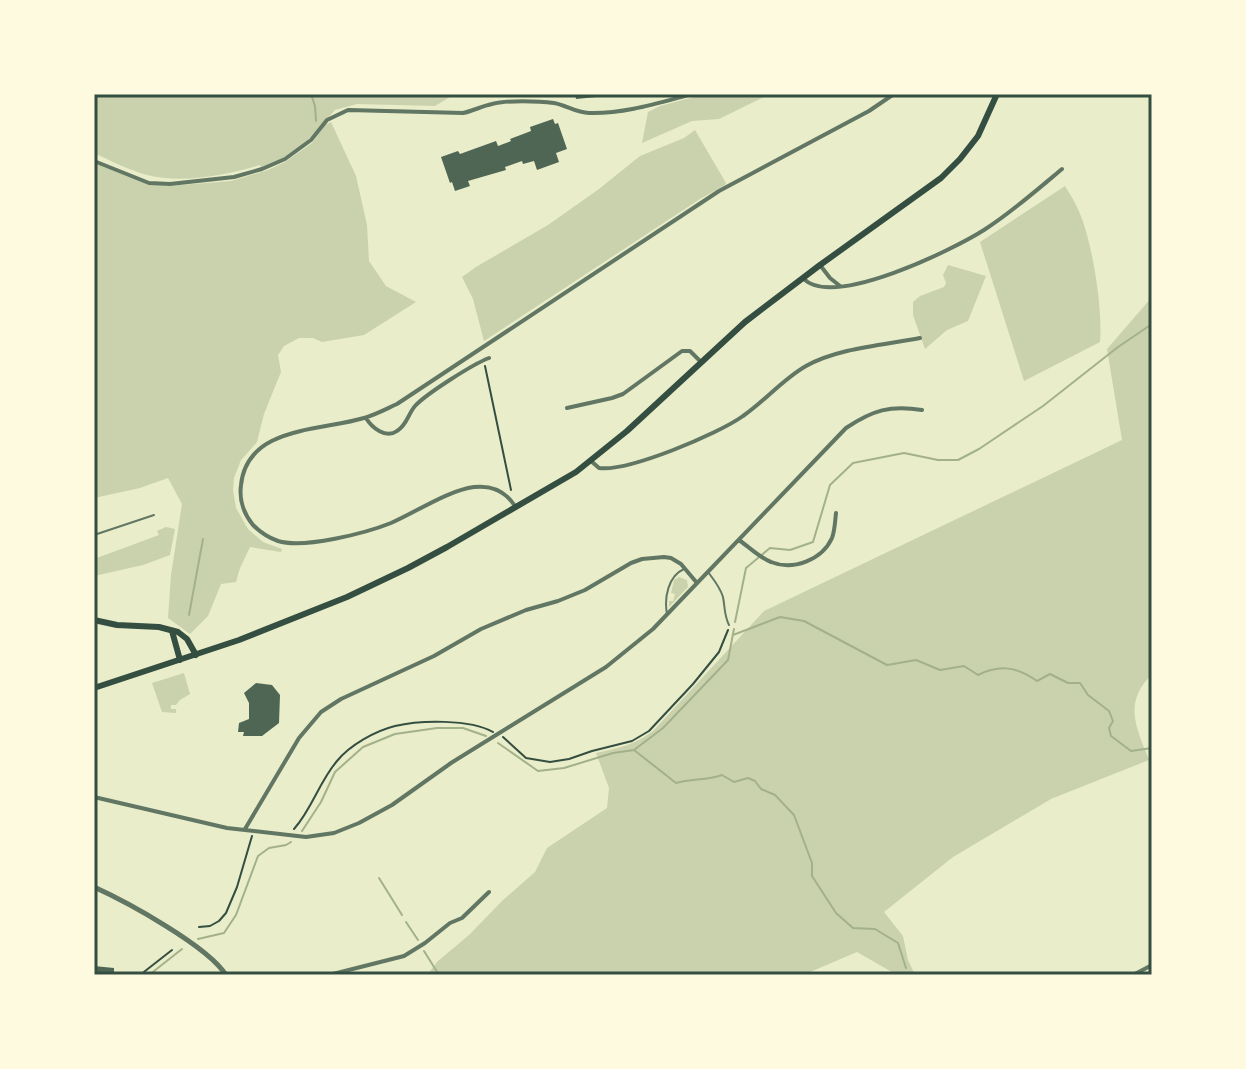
<svg xmlns="http://www.w3.org/2000/svg" width="1246" height="1069" font-family="'PT Sans Narrow',sans-serif">
  <style>
    .green { fill: #cad2ad }
    .lines { fill: none; stroke-linecap: round; stroke-linejoin: round }
    .stream { stroke: #a3b18a; stroke-width: 2 }
    .building { fill: #4f6655 }
    .path { stroke: #344e41; stroke-width: 2 }
    .service { stroke: #617663; stroke-width: 2 }
    .minor { stroke: #617663; stroke-width: 4 }
    .tertiary { stroke: #617663; stroke-width: 5 }
    .secondary { stroke: #344e41; stroke-width: 6 }
    .neatline { fill: none; stroke: #344e41; stroke-width: 3 }
  </style>
  <rect width="100%" height="100%" fill="#e9edc9"/>
  <path class="green" d="M94,94h361l-20,12 -78,-2 -22,6 -30,33 -22,15 -22,10 -1,-3c-35,10 -77,19 -113,10 -18,-5 -36,-14 -53,-22z
    M705,94h65l-51,25 -27,2 -50,22 6,-31 12,-6z
    M331,122l25,54 11,49 2,36 17,25 30,16 -52,33 -42,7 -9,-4h-14l-15,8 -6,9 3,17 -17,42 -7,28 -16,18 -7,18 -1,12 3,18 12,21 15,13 19,7 -1,3 -31,-5 -10,21 -4,14 -15,2 -13,32 -18,18 -22,-16 3,-43 11,-71 -14,-26 -28,10 -46,10v-335l35,14 39,9 63,-5 37,-11 17,-8 27,-19 13,-18z
    M695,130l31,53 -1,2 -25,14 -216,142 -11,-42 -11,-22 14,-10 72,-42 51,-36 41,-33 44,-18z
    M1065,186c4,7 9,14 12,21 15,30 26,102 23,135l-76,39 -44,-139z
    M948,265l38,11 -18,45 -21,9 -22,19 -12,-34v-13l7,-6 24,-9 2,-4 -3,-8z
    M1152,297v377c-29,29 -16,53 -3,86l-98,39 -98,58 -69,55 19,24 5,24 7,15h-18l-40,-23 -54,23h-376l11,-14 31,-26 34,-35 32,-28 12,-24 60,-40 2,-20 -13,-35c22,-5 39,-8 57,-22l111,-120 358,-171 -15,-91z
    M166,527l9,2 -5,26 -27,10 -49,11v-17l65,-24 -2,-4z
    M679,577l8,3 1,7 -19,20v-6h4l2,-7 -4,-1 3,-13z
    M184,673l6,21 -10,6 -4,5h-5v4h5v4l-14,-1 -10,-29z"/>
  <g class="lines">
    <path class="stream" d="M311,94l4,12 1,15
      M189,615l14,-76
      M735,622l11,-54 24,-20 20,2 23,-8 17,-57 23,-22 51,-10 34,7h20l21,-11 64,-43 75,-59 34,-23
      M733,635l47,-18 24,4 83,44 29,-5 24,10 24,-4 14,9c22,-11 39,-8 59,6l13,-7 18,9h12l8,12 21,16 4,10 -4,7 2,8 20,15 21,-3
      M498,743l40,28 26,-3 49,-15 21,-3 29,-22 65,-68 6,-31
      M634,750l42,33c16,-5 29,-2 46,-8l12,7 14,-4 7,3 6,8 14,6 19,20 18,48v13l24,37 17,15 22,1 23,14 8,25
      M302,831l19,-29 14,-30 28,-25 32,-13 42,-6h26l23,8
      M379,878l23,37
      M406,922l12,18
      M198,939l26,-6 12,-18 22,-59 11,-8 17,-3 5,-3
      M424,951l15,24
      M149,975l33,-26"/>
  </g>
  <path class="building" d="M575,94h32v2l-31,3z
    M553,119l2,5 3,-1 9,26 -11,4 3,9 -22,8 -3,-9 -11,3 -1,-3 -17,6 1,3 -38,11 2,5 -15,5 -3,-9 -2,1 -9,-26 17,-6 2,3 36,-13 2,5 13,-5 -1,-2 21,-8 -1,-4z
    M256,683l16,2 8,10 -1,28 -17,13h-19l1,-4h-6l1,-9 10,-4v-16l-5,-10z
    M94,966l20,2v7h-20z"/>
  <g class="lines">
    <path class="path" d="M485,366l26,124
      M503,737l23,21 24,4 19,-3 23,-8 40,-10 17,-10 44,-47 26,-32 9,-22
      M294,829c18,-20 25,-47 43,-68 13,-16 38,-30 58,-35 25,-6 75,-7 98,6
      M199,927l11,-1 9,-5 7,-8 11,-26 15,-51
      M140,975l32,-25"/>
    <path class="service" d="M94,535l60,-20
      M708,572c6,8 12,15 15,25 2,10 1,18 6,28
      M667,614c-3,-16 1,-38 17,-45"/>
    <path class="minor" d="M94,161l55,22 21,1 64,-7 28,-8 23,-10 26,-19 16,-20 21,-10 115,3c10,-2 19,-7 29,-9 14,-4 47,-3 62,-1 12,2 22,10 35,10 35,1 69,-10 103,-19
      M820,265l10,13 10,8
      M803,278c29,32 151,-29 181,-48 28,-18 53,-40 78,-61
      M567,408l45,-10 11,-4 59,-43h8l11,11
      M366,418c6,10 20,21 31,13 10,-6 11,-17 18,-25 11,-12 58,-42 74,-48
      M591,461l8,7c29,4 119,-34 144,-52 22,-15 40,-37 63,-50 32,-18 78,-21 114,-28
      M515,506c-9,-14 -23,-21 -41,-19 -25,3 -58,25 -83,36 -25,10 -87,26 -113,18 -9,-3 -18,-9 -25,-16 -9,-11 -14,-25 -12,-40 6,-59 80,-54 123,-67 11,-3 22,-9 33,-14l322,-213 150,-80 25,-17
      M739,540c10,7 21,18 32,22 22,9 51,-2 61,-24 3,-8 3,-17 4,-25
      M94,797l133,31 79,9 28,-4 25,-10 33,-18 59,-42 155,-96 47,-38 193,-201c27,-18 44,-23 76,-18
      M245,829l54,-91 22,-26 20,-13 93,-43 47,-27 45,-19 32,-9 27,-11 46,-27 11,-4 22,-2 7,1 10,6 16,19
      M329,975l75,-19 21,-13 25,-20 12,-5 27,-26
      M1133,975l19,-10"/>
    <path class="tertiary" d="M94,887c33,15 114,59 132,88"/>
    <path class="secondary" d="M94,620l23,5 42,2 19,5 9,7 9,16
      M172,631l8,29
      M94,688l145,-48 108,-43 61,-29 39,-21 129,-75 51,-41 118,-109 75,-57 121,-87 19,-19 18,-23 19,-42"/>
  </g>
  <rect width="1246" height="1069" fill="none" stroke="#fefae0" stroke-width="192"/>
  <rect x="96" y="96" width="1054" height="877" class="neatline"/>
</svg>
